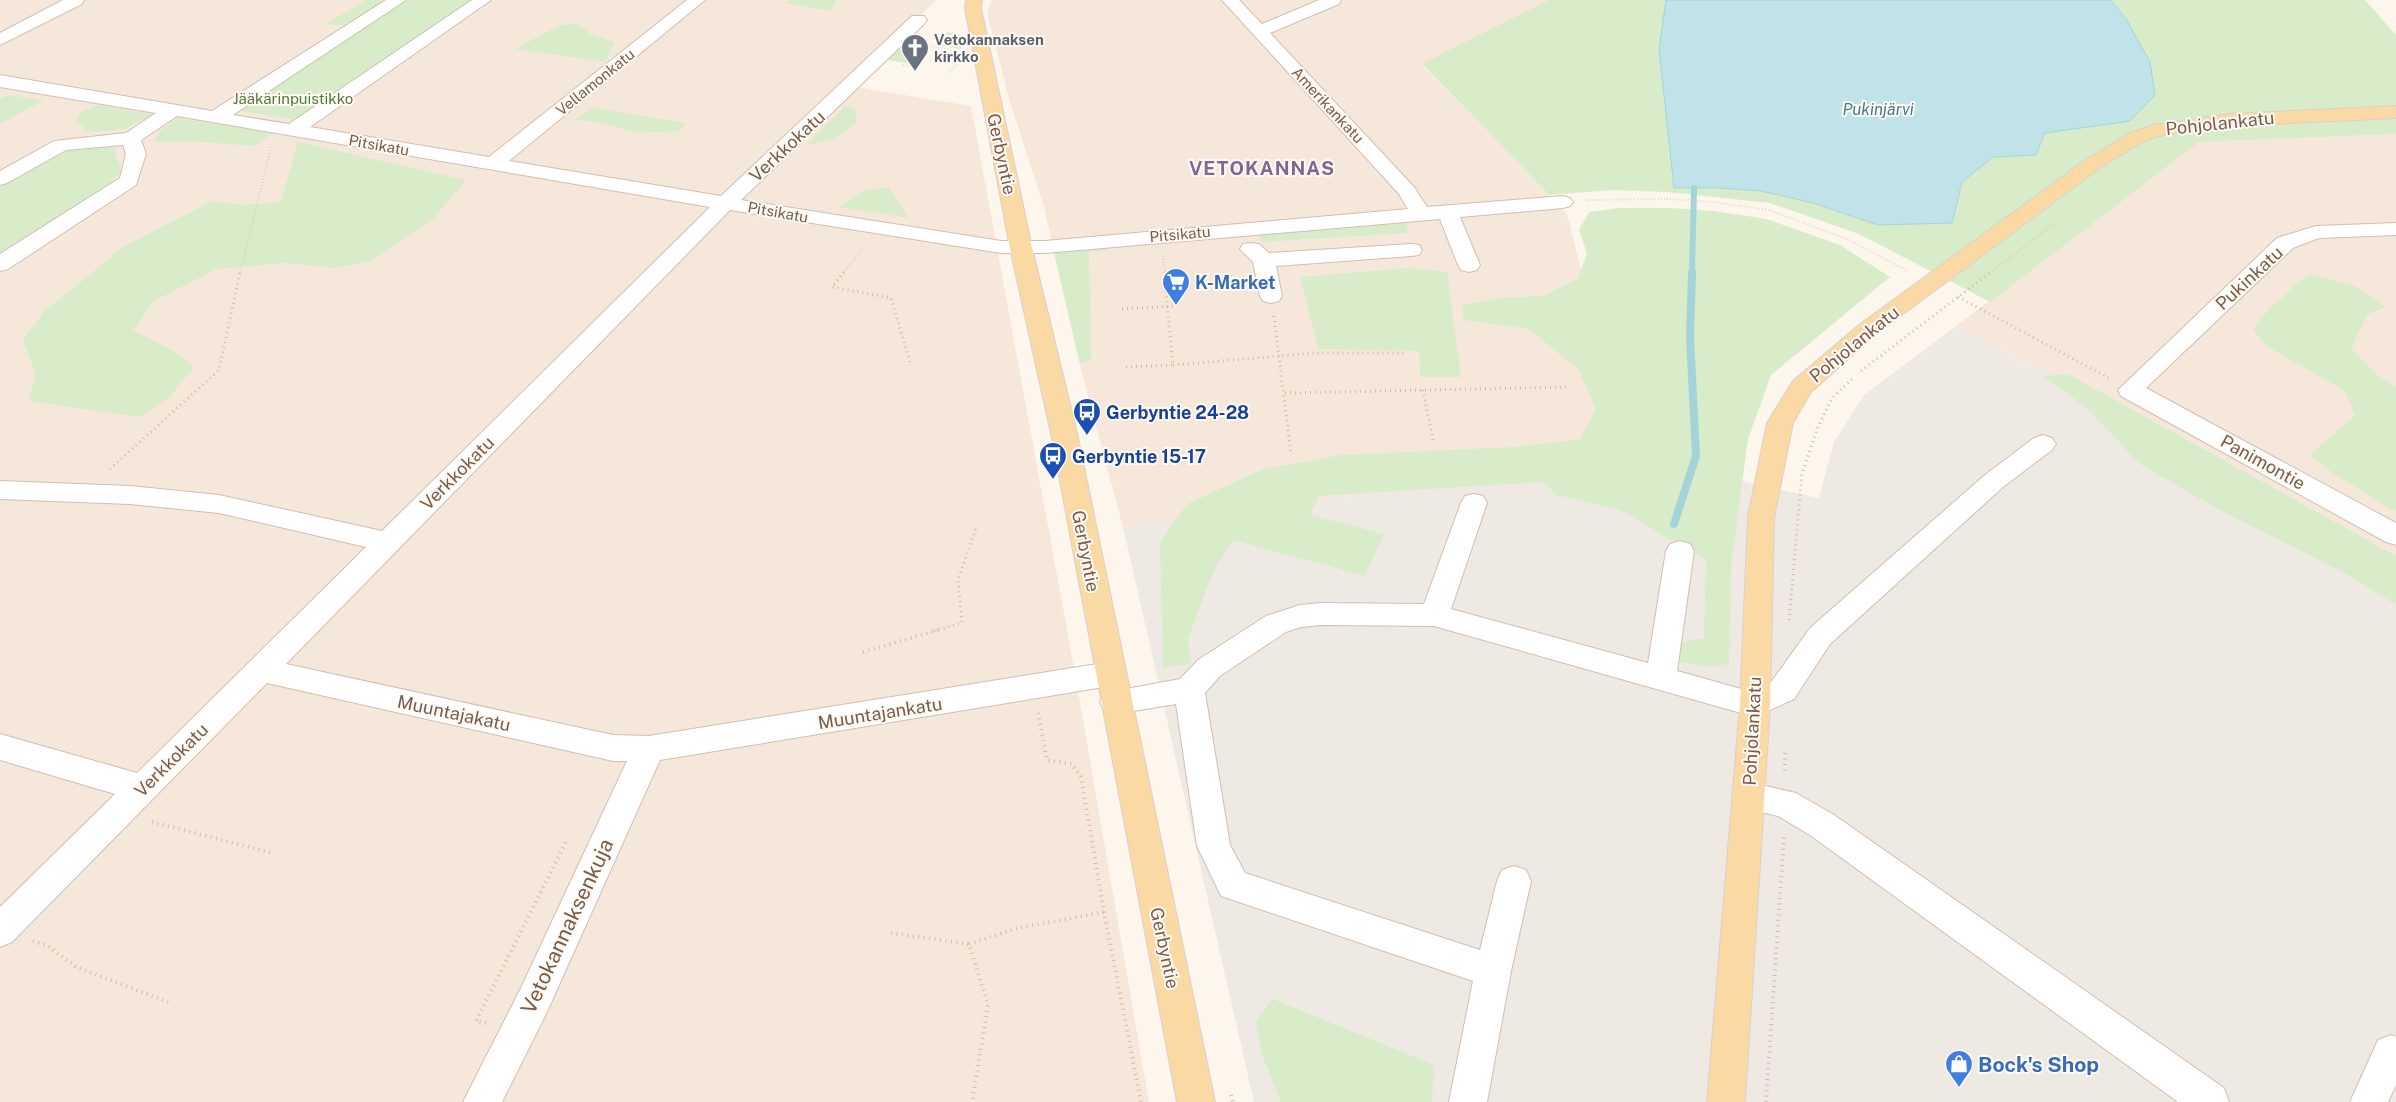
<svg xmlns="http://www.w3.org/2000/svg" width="2396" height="1102" font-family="'Public Sans',sans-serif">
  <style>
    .residential { fill: #f5e8da }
    .industrial { fill: #efe9e4 }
    .green { fill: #d8ecc9 }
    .water { fill: #bfe3e8; stroke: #a5d3da }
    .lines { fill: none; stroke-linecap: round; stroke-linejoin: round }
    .stream-far1 { stroke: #a5d3da; stroke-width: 6 }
    .stream { stroke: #a5d3da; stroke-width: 8 }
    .minor-casing { stroke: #d1beb0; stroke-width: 2 }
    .major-casing { stroke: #dad1cd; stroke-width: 2 }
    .path-far2 { stroke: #d9b8a5; stroke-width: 2; stroke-dasharray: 0.5 2.5; stroke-linecap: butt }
    .path-far1 { stroke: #d9b8a5; stroke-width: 3; stroke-dasharray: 1 4; stroke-linecap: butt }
    .path { stroke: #d9b8a5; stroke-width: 4; stroke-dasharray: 1 4.5; stroke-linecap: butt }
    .minor { fill: #fff; fill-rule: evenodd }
    .major { fill: #fbd9a5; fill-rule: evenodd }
    .labels { text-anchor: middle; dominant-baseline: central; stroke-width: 4; stroke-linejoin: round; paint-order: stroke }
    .far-worship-label { font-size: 15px; font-weight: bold; fill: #5b616d; stroke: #fffaf3; text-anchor: start }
    .far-street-label { font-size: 15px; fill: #7a5c4d; stroke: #fffaf3 }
    .far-park-label { font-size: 15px; fill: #537a41; stroke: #fffaf3 }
    .far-water-label { font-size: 16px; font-style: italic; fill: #437c86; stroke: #fffaf3 }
    .street-label { font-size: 18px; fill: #7a5c4d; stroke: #fffaf3 }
    .shop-label { font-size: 18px; font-weight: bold; fill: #366cbe; stroke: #fffaf3; text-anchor: start }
    .transit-label { font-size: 18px; font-weight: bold; fill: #164399; stroke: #fffaf3; text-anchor: start }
    .far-district-label { font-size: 19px; font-weight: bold; letter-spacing: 1px; fill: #846695; stroke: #fffaf3 }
    .near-street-label { font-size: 21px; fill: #7a5c4d; stroke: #fffaf3 }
    .near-shop-label { font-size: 21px; font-weight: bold; fill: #366cbe; stroke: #fffaf3; text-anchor: start }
  </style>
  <rect width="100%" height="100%" fill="#fdf6ec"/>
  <path class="residential" d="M0,0h936l-86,86 121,20 103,562 75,434h-1149z
    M992,0h557l-127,65 145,149 62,243 -506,70 -42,-157 -37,-163 -35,-108 -22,-86z
    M2396,134v430l-286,-159 -154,-79 243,-184z"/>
  <path class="industrial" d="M1956,326l154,79 286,159v538h-1142l-131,-575 506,-70 190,41 15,-56 30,-47z"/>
  <path class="green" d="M367,0h15l-9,10 -30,15 -18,-1z
    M408,0h65l-177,120 -59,-10z
    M791,0h46l-6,11 -45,-8z
    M1549,0h117l-7,49 15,139h45l42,3 52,12 65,22 74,-2 10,-41 31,-25 43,-2 9,-22 85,-12 -4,-102 -15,-19h254l31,35v99l-197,8 -209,160 -131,-68 -89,-31 -103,-11 -56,-2 -62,5 -127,-131z
    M575,23l16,11 24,8 -10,20 -90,-13 41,-22z
    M946,32l13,2 2,15 -25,-4z
    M897,44l25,3 -15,16 -25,-4z
    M9,95l35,5 -44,24v-25z
    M99,105l55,10 -33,15 -34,2 -11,-12 6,-9z
    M845,106l10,4 2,12 -21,15 -30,9z
    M592,108l94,15 -7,8 -42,2 -39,-11 -23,-2z
    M177,118l96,15 -18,13 -53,-4h-48l6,-11z
    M298,142l168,38 -32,38 -64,43 -34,7 -50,-5 -69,6 -63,32 -21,29 46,24 15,13 -25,31 -30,19 -110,-16 6,-29 -12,-32 20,-27 80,-66 89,-46 30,4 39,-3z
    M91,147l23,1 7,23 -18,20 -103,66v-71l60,-34z
    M888,187l21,31 -69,-11 22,-16z
    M1620,208h51l43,3 53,8 73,26 50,32 -119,98 -23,64 -17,127 -2,98 -22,3 -38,-7 1,-15 34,-7 2,-78 -86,-50 -63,-15 -14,-13 -224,14 -9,19 74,19 -19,42 -132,-36 -20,32 -25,67 3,25 -28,4 -3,-126 27,-38 74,-34 80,-15 173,-8 66,-8 16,-30 -17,-39 -50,-41 -66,-9 -1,-15 37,-7 44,-2 35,-17 9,-26 -8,-23 10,-18z
    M1406,222l2,11 -147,9 -2,-9z
    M1107,245v6l-18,1 2,108 -11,4 -26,-111 11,-4z
    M1408,268l39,4 14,105h-41l-1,-26 -100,-2 -19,-72z
    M2308,274l47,12 30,21 -17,7 -17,34 25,26 20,13v125l-62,-38 -24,-19 45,-40 -10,-24 -80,-46 -12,-16 16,-20z
    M2068,374l328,182v49l-46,-29 -132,-67 -78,-45 -50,-53 -46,-35z
    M1273,999l161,66 -2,37h-151l-20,-50 -5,-32z"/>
  <path class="water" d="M1666,0h445l15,19 24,43 5,33 -25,26 -85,12 -9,22 -43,2 -31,25 -10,41 -74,2 -65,-22 -52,-12 -42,-3h-45l-15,-139z"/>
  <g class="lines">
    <path class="stream-far1" d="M1692,273l2,-85"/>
    <path class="stream" d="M1674,524l22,-68 -6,-119 2,-65"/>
    <defs>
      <path id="minor" d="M63,0h21l-2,4 -82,41v-12z
        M386,0h20l-173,115 56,9 183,-124h19l-181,127 179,30 198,-157h18l-196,161 212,35 191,-180h12l3,4 -3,4 -183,176 260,41h44l363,-32 -9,-15 -177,-194h17l23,24 57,-24h22l-2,4 -69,29 144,154 13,20 136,-11 7,2 3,4 -3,4 -7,2 -103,9 20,48 -3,5 -8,2 -8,-2 -3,-5 -18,-46 -395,34h-44l-271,-43 -444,454 327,71 36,1 461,-74 11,4 4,8 -4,8 -11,4 -450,74 -114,254 -44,88h-39l57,-112 107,-229h-14l-346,-78 -255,259 -12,5v-40l115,-113 -115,-34v-26l137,39 229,-226 -147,-34 -89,-9 -130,-5v-18l130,5 89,9 163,36 328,-324 -533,-91 -36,24 5,14 -10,31 -128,84 -8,2v-17l120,-76 6,-24 -3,-9 -57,5 -59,33 -7,2v-14l54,-30 72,-8 30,-20 -156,-26v-12l212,36z
        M2396,223v12l-77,3 -26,10 -147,140 250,135v22l-10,-3 -265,-146 -3,-6 159,-152 39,-12z
        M1251,243l8,1 10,9 142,-9 8,1 3,5 -3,5 -8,1 -135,10 6,30 -3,5 -8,2 -8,-2 -3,-5 -7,-34 -13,-13 3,-5z
        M2043,435l9,3 4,6 -4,6 -49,37 -173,157 -36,55 -39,18 -321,-91 -113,-1 -20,2 -15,5 -66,44 -15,17 25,152 15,28 235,77 17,-69 5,-11 12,-4 12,4 5,11 -20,90 -24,131h-38l24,-121 -252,-85 -24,-50 -21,-142 -61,10 -11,-3 -4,-9 4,-9 76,-14 18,-19 68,-44 34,-11 21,-2 103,1 37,-101 4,-7 9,-2 9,2 4,7 -36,106 197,54 18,-112 4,-7 10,-3 10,3 4,7 -17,120 75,21 20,-11 38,-53 175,-153 49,-37z
        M1748,782l48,11 38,22 390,273 5,14h-51l-368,-267 -32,-19 -41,-10 -5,-10 5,-10z
        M2391,1035l5,2v48l-8,17h-38l28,-62z"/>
      <path id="major" d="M966,0h16l-1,8 51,240 45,185 138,669h-38l-126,-669 -41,-185 -45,-240z
        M2396,106v12l-168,8 -71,10 -15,6 -44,27 -223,166 -64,57 -18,31 -19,94 -4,188 -25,397h-38l33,-397 8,-188 19,-94 26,-42 66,-56 225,-164 44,-27 25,-9 75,-11z"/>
    </defs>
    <use href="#minor" class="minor-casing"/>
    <use href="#major" class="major-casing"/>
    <path class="path-far2" d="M924,45l33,6
      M903,65l7,1 18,-19
      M950,72l9,-10
      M1586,200l83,-1 44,3 56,8 80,30 59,31
      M1163,256l2,17
      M240,273l31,-126
      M843,273l21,-26
      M1990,273l69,-53"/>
    <path class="path-far1" d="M844,272l-12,15 59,11 19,64
      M1958,297l151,81
      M1122,309l54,-3
      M1274,316l17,139
      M1173,365l142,-12h90
      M1126,367l47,-2 -9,-93
      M1861,371l130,-99
      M1423,390l10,50
      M1285,393l284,-6
      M110,469l109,-99 21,-98
      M1789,620l13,-146 15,-45 15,-31 22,-21
      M934,631l28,-8 -4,-43 18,-52"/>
    <path class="path" d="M863,652l75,-22
      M1038,713l9,47 25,4 9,13 23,135 37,190
      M1785,753v22
      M152,822l120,31
      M891,933l78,11 19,61 -16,97
      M33,941l15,5 28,21 92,35
      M969,944l49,-16 86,-16
      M486,1023l-10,-2 90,-179
      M1231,1095l2,7
      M1766,1102l18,-266"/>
    <use href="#minor" class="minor"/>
    <use href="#major" class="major"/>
  </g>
  <defs>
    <symbol id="church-pin" viewBox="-11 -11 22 30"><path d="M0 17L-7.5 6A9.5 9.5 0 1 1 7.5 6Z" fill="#6b7280" stroke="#fffaf3"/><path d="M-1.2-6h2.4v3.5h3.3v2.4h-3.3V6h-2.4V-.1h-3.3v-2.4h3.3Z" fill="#fff"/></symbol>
    <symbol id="supermarket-pin" viewBox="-11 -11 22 30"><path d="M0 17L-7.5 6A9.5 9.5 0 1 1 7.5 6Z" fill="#3f7fe0" stroke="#fffaf3"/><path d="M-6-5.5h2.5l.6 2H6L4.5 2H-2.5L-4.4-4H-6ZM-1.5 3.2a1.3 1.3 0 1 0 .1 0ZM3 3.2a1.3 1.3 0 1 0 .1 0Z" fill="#fff"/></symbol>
    <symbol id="bus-pin" viewBox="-11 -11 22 30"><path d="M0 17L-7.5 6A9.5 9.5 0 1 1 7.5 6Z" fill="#1a4fb4" stroke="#fffaf3"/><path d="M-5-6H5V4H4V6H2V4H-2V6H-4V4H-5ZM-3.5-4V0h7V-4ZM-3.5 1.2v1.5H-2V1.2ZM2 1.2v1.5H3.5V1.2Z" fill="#fff"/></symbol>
    <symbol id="shop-pin" viewBox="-11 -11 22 30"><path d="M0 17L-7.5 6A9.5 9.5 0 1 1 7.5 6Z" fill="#3f7fe0" stroke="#fffaf3"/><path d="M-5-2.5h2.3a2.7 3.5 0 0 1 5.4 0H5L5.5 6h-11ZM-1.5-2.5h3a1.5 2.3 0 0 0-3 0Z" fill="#fff"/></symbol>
  </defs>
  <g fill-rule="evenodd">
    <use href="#church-pin" x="899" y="32" width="32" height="43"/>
    <use href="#supermarket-pin" x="1160" y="266" width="32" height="43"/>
    <use href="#bus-pin" x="1071" y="396" width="32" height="43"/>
    <use href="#bus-pin" x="1037" y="440" width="32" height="43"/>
    <use href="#shop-pin" x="1943" y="1048" width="32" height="43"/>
  </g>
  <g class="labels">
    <g class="far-worship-label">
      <text x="934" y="39">Vetokannaksen<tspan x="934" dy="17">kirkko</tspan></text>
    </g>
    <g class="far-street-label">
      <text transform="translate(595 82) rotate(-39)">Vellamonkatu</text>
      <text transform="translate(1328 105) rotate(47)">Amerikankatu</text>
      <text transform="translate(379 145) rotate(10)">Pitsikatu</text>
      <text transform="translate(778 212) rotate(10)">Pitsikatu</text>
      <text transform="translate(1180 234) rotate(-5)">Pitsikatu</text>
    </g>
    <g class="far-park-label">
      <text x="293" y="98">Jääkärinpuistikko</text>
    </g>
    <g class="far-water-label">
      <text x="1878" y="109">Pukinjärvi</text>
    </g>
    <g class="street-label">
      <text transform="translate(2220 123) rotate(-6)">Pohjolankatu</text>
      <text transform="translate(787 146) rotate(-43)">Verkkokatu</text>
      <text transform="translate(1002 154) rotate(78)">Gerbyntie</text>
      <text transform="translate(2249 278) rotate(-43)">Pukinkatu</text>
      <text transform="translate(1854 344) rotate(-39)">Pohjolankatu</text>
      <text transform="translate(2263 462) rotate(29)">Panimontie</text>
      <text transform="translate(457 473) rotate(-45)">Verkkokatu</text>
      <text transform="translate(1086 551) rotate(79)">Gerbyntie</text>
      <text transform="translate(454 713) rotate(12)">Muuntajakatu</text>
      <text transform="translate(880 713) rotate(-9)">Muuntajankatu</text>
      <text transform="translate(1752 731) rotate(-87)">Pohjolankatu</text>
      <text transform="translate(171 760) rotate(-45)">Verkkokatu</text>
      <text transform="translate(1165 948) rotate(78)">Gerbyntie</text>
    </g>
    <g class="shop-label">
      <text x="1195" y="282">K-Market</text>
    </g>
    <g class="transit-label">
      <text x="1106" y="412">Gerbyntie 24-28</text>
      <text x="1072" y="456">Gerbyntie 15-17</text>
    </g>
    <g class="far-district-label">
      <text x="1262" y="168">VETOKANNAS</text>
    </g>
    <g class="near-street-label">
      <text transform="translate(567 926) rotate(-65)">Vetokannaksenkuja</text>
    </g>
    <g class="near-shop-label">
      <text x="1978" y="1064">Bock's Shop</text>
    </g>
  </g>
</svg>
